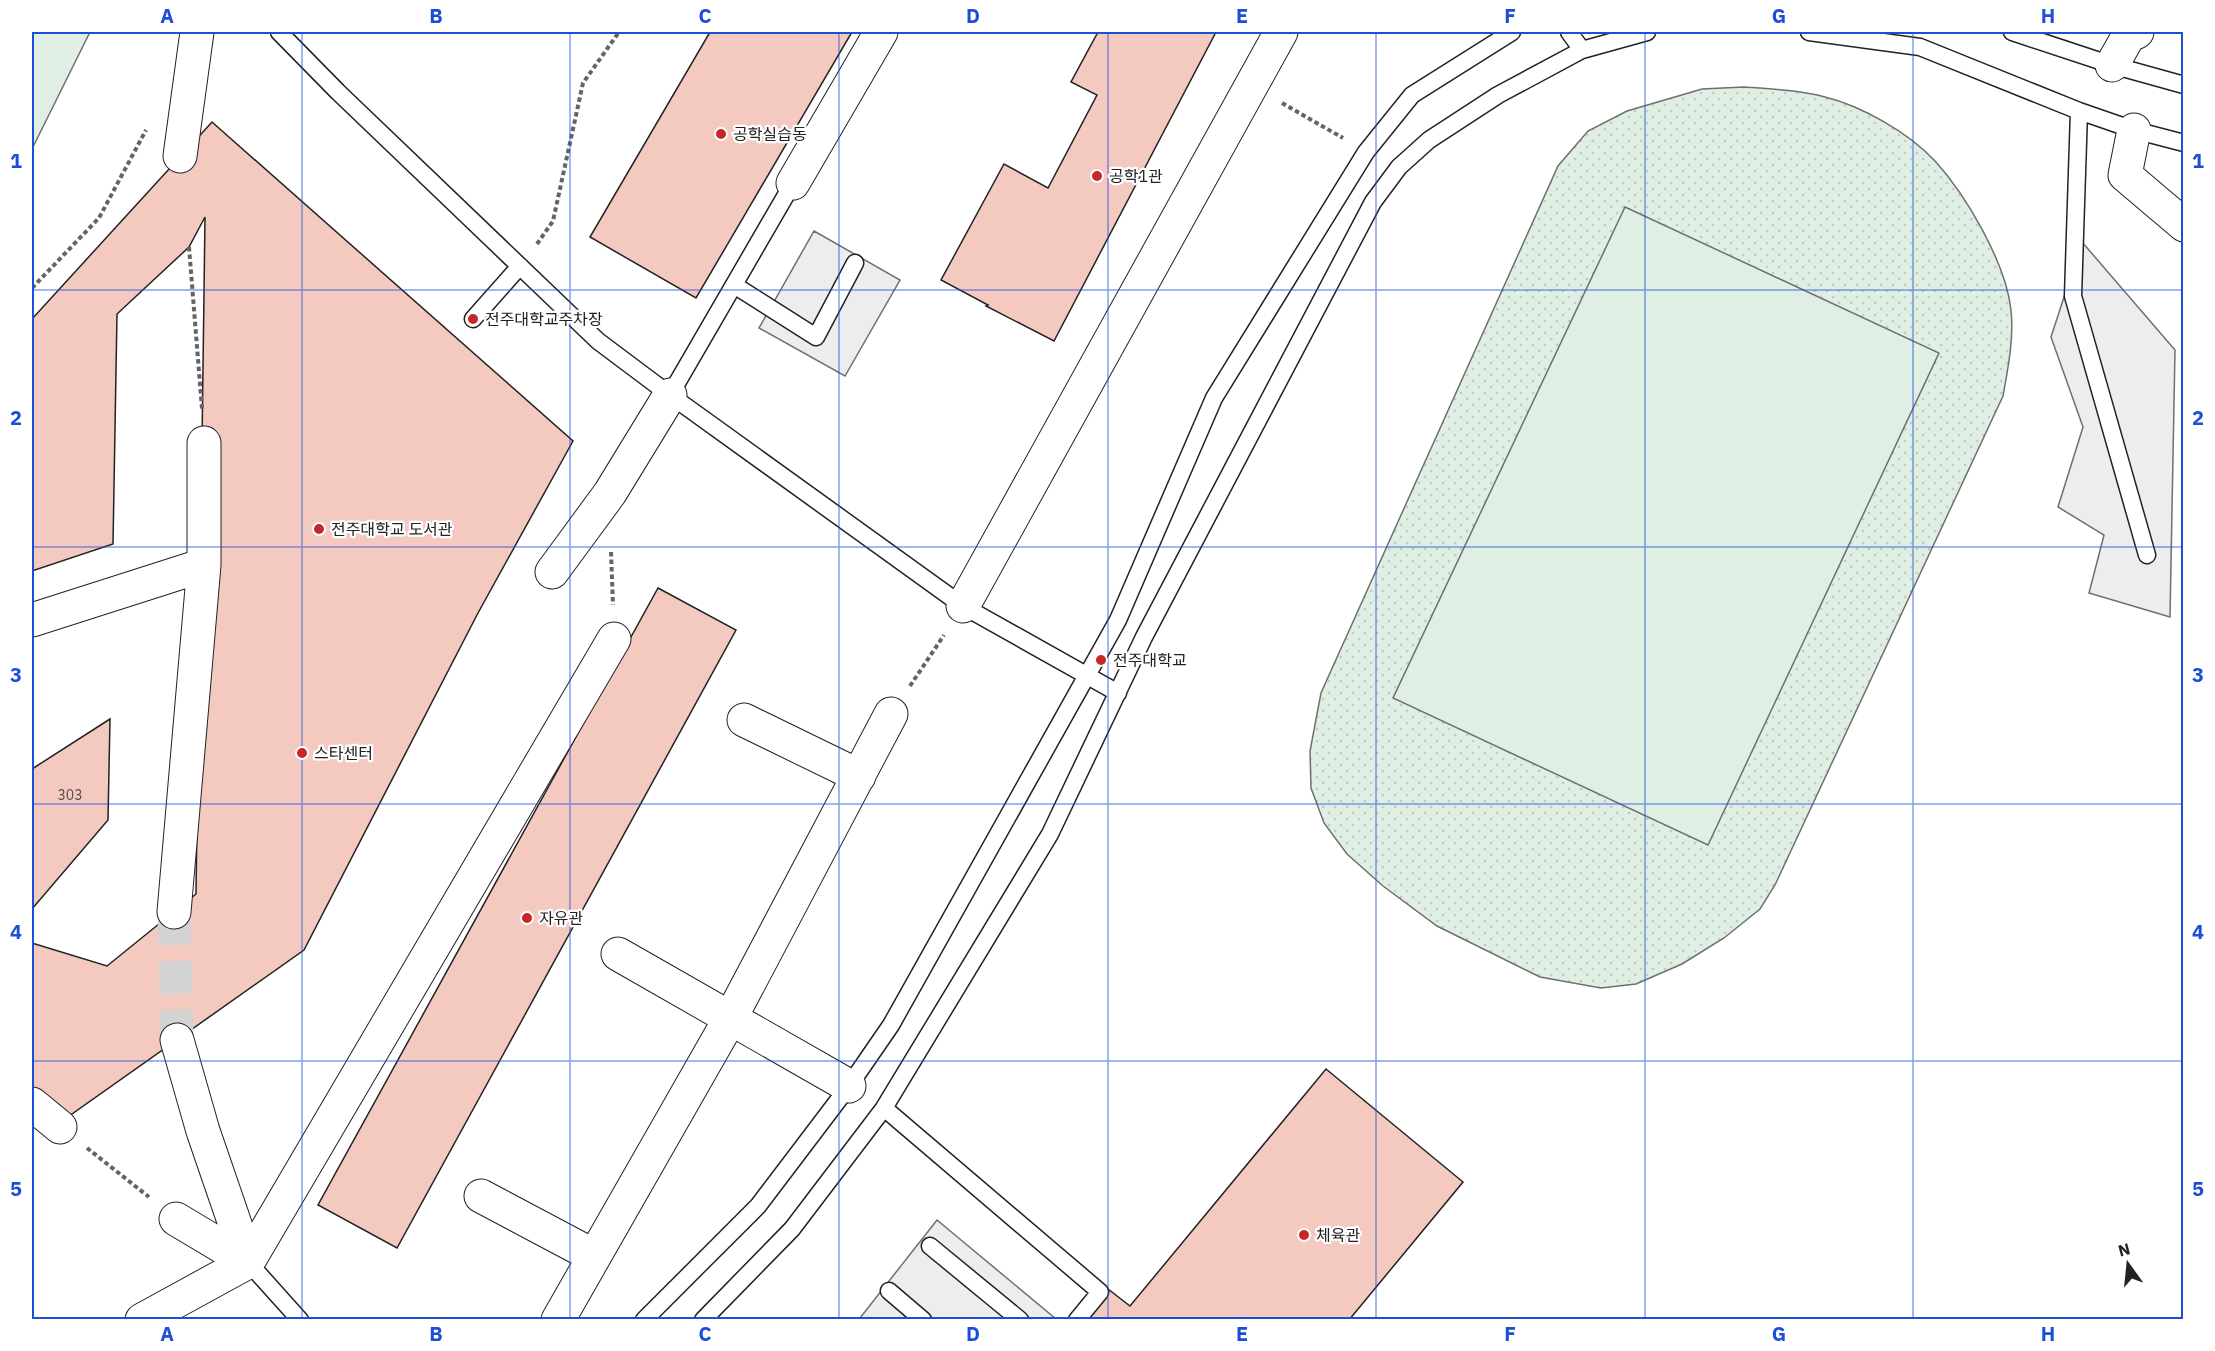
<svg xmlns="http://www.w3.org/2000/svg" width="2215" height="1351" font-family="'IBM Plex Sans','Noto Sans KR',sans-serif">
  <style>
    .grass { fill: url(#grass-dots); stroke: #6f6f6f; stroke-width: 1.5 }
    .garden { fill: #e0efe3; stroke: #6f6f6f; stroke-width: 1.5 }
    .parking { fill: #ededed; stroke: #6f6f6f; stroke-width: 1.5 }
    .building { fill: #f3c9c0; stroke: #222; stroke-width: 1.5 }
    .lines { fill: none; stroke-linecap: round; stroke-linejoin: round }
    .street-tunnel { stroke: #d3d3d3; stroke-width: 33; stroke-dasharray: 33 16; stroke-linecap: butt }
    .lane-casing { stroke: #222; stroke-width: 19 }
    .street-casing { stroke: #222; stroke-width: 35 }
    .secondary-casing { stroke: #222; stroke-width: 35 }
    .path { stroke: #646464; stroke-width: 4; stroke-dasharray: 4.5 3; stroke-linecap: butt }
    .lane { stroke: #fff; stroke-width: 16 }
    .street { stroke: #fff; stroke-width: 33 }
    .secondary { stroke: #fff; stroke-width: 33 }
    .grid { fill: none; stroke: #1d4ed8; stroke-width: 1.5; stroke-opacity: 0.55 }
    .poi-dot { fill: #c62828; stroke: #fff; stroke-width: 2 }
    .labels { text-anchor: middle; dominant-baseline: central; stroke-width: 4.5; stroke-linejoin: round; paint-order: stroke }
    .number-label { font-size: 14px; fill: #564c4a }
    .poi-label { font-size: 16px; fill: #222; stroke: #fff; text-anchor: start }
    .neatline { fill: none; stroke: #1d4ed8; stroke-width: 2 }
    .grid-label { font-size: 20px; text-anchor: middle; font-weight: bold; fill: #1d4ed8 }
  </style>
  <defs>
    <pattern id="grass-dots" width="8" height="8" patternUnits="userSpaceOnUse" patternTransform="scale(1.5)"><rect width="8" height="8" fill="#e0efe3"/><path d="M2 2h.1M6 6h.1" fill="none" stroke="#c0cdc2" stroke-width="1.8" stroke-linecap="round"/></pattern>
  </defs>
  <rect width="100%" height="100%" fill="#fff"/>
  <path class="grass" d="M1744,87c27,2 55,3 81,10 37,9 84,36 110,64 31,34 71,102 76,149 3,29 -3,58 -8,86l-228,489 -15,24 -36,29 -42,26 -46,20 -35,4 -61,-11 -103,-51 -54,-40 -36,-32 -23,-31 -13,-35 -1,-37 11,-58 237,-527 30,-35 39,-20 75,-22z"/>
  <path class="garden" d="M32,32h58l-58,117z
    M1625,207l314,146 -231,492 -315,-147z"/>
  <path class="parking" d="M814,231l86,49 -55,96 -86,-48z
    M2082,242l93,108 -5,267 -81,-24 15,-58 -46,-28 25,-80 -32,-90z
    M937,1220l119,99 -196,-1z"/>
  <path class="building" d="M710,32h142l-156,266 -106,-61z
    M1098,32h118l-162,309 -68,-35 2,-1 -47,-25 63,-116 44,24 49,-93 -26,-13z
    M212,122l361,319 -95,172 -174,337 -242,171 -30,-31v-147l75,23 89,-72 9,-677 -16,30 -72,67 -4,230 -81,27v-252z
    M658,588l78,42 -339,618 -79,-43z
    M110,719l-2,101 -76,89v-140z
    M1326,1069l137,113 -114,138h-264l23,-31 22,17z"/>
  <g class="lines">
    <path class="street-tunnel" d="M174,912l3,128"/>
    <defs>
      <path id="lane" d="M279,32l59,60 260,249 72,54 293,211 155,87
        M1569,32l13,18
        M1809,32l111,15 159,64 55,19 50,13
        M2012,32l100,33 72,20
        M2079,111l-6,185 74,259
        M734,285l82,52 39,-74
        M473,319l47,-53
        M670,395l123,-212
        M884,1108l216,184 -23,28
        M930,1246l90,74
        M248,1262l52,58
        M889,1291l34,29
        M644,1320l114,-114 91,-120 42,-61 227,-405 96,-222 152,-246 46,-57 100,-63
        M703,1320l89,-91 92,-121 166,-274 94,-197 229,-435 26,-35 30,-27 69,-45 84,-45 65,-18"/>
      <path id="street" d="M180,156l17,-124
        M793,183l88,-151
        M552,572l58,-79 60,-98
        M963,606l318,-574
        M32,620l172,-55
        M744,720l115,56
        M174,912l30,-347v-122
        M618,954l231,132
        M177,1040l26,91 45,131
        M32,1104l28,23
        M481,1196l113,60
        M176,1219l72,43
        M142,1320l106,-58 366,-623
        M558,1320l173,-303 160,-303"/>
      <path id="secondary" d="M2112,65l17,-30 8,-3
        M2134,130l-9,45 59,50"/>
    </defs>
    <use href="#lane" class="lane-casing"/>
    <use href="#street" class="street-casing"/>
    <use href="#secondary" class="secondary-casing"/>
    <path class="path" d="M1282,103l61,35
      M537,244l16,-23 30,-138 36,-51
      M189,247l13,162
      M32,288l67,-70 47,-88
      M611,552l2,53
      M910,686l34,-51
      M87,1148l62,49"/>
    <use href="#lane" class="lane"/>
    <use href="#street" class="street"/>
    <use href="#secondary" class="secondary"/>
  </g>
  <path class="grid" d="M302,32v1288M570,32v1288M839,32v1288M1108,32v1288M1376,32v1288M1645,32v1288M1913,32v1288M32,290h2152M32,547h2152M32,804h2152M32,1061h2152"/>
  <g class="poi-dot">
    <circle cx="721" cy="134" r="6"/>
    <circle cx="1097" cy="176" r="6"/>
    <circle cx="473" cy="319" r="6"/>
    <circle cx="319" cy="529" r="6"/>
    <circle cx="1101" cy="660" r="6"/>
    <circle cx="302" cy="753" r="6"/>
    <circle cx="527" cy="918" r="6"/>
    <circle cx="1304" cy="1235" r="6"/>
  </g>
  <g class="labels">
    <g class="number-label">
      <text x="70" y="795">303</text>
    </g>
    <g class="poi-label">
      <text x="733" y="134">공학실습동</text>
      <text x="1109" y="176">공학1관</text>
      <text x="485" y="319">전주대학교주차장</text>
      <text x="331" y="529">전주대학교 도서관</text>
      <text x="1113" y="660">전주대학교</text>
      <text x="314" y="753">스타센터</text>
      <text x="539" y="918">자유관</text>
      <text x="1316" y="1235">체육관</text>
    </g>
  </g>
  <rect width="2215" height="1351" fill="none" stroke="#ffffff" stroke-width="66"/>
  <g transform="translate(2128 1264) rotate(345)" stroke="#ffffff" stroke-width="4.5" paint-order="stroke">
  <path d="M0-4.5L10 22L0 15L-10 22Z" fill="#222222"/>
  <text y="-9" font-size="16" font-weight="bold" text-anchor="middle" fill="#222222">N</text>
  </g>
  <rect x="33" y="33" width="2149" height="1285" class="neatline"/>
  <g class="grid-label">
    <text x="167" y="23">A</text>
    <text x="436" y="23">B</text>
    <text x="705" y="23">C</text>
    <text x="973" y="23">D</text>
    <text x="1242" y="23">E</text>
    <text x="1510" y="23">F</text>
    <text x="1779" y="23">G</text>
    <text x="2048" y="23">H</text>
    <text x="16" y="168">1</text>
    <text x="2198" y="168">1</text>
    <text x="16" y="425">2</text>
    <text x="2198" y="425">2</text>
    <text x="16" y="682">3</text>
    <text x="2198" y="682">3</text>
    <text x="16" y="939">4</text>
    <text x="2198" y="939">4</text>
    <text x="16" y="1196">5</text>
    <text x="2198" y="1196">5</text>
    <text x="167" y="1341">A</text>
    <text x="436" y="1341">B</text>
    <text x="705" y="1341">C</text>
    <text x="973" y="1341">D</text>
    <text x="1242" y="1341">E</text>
    <text x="1510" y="1341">F</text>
    <text x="1779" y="1341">G</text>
    <text x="2048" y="1341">H</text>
  </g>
</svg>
